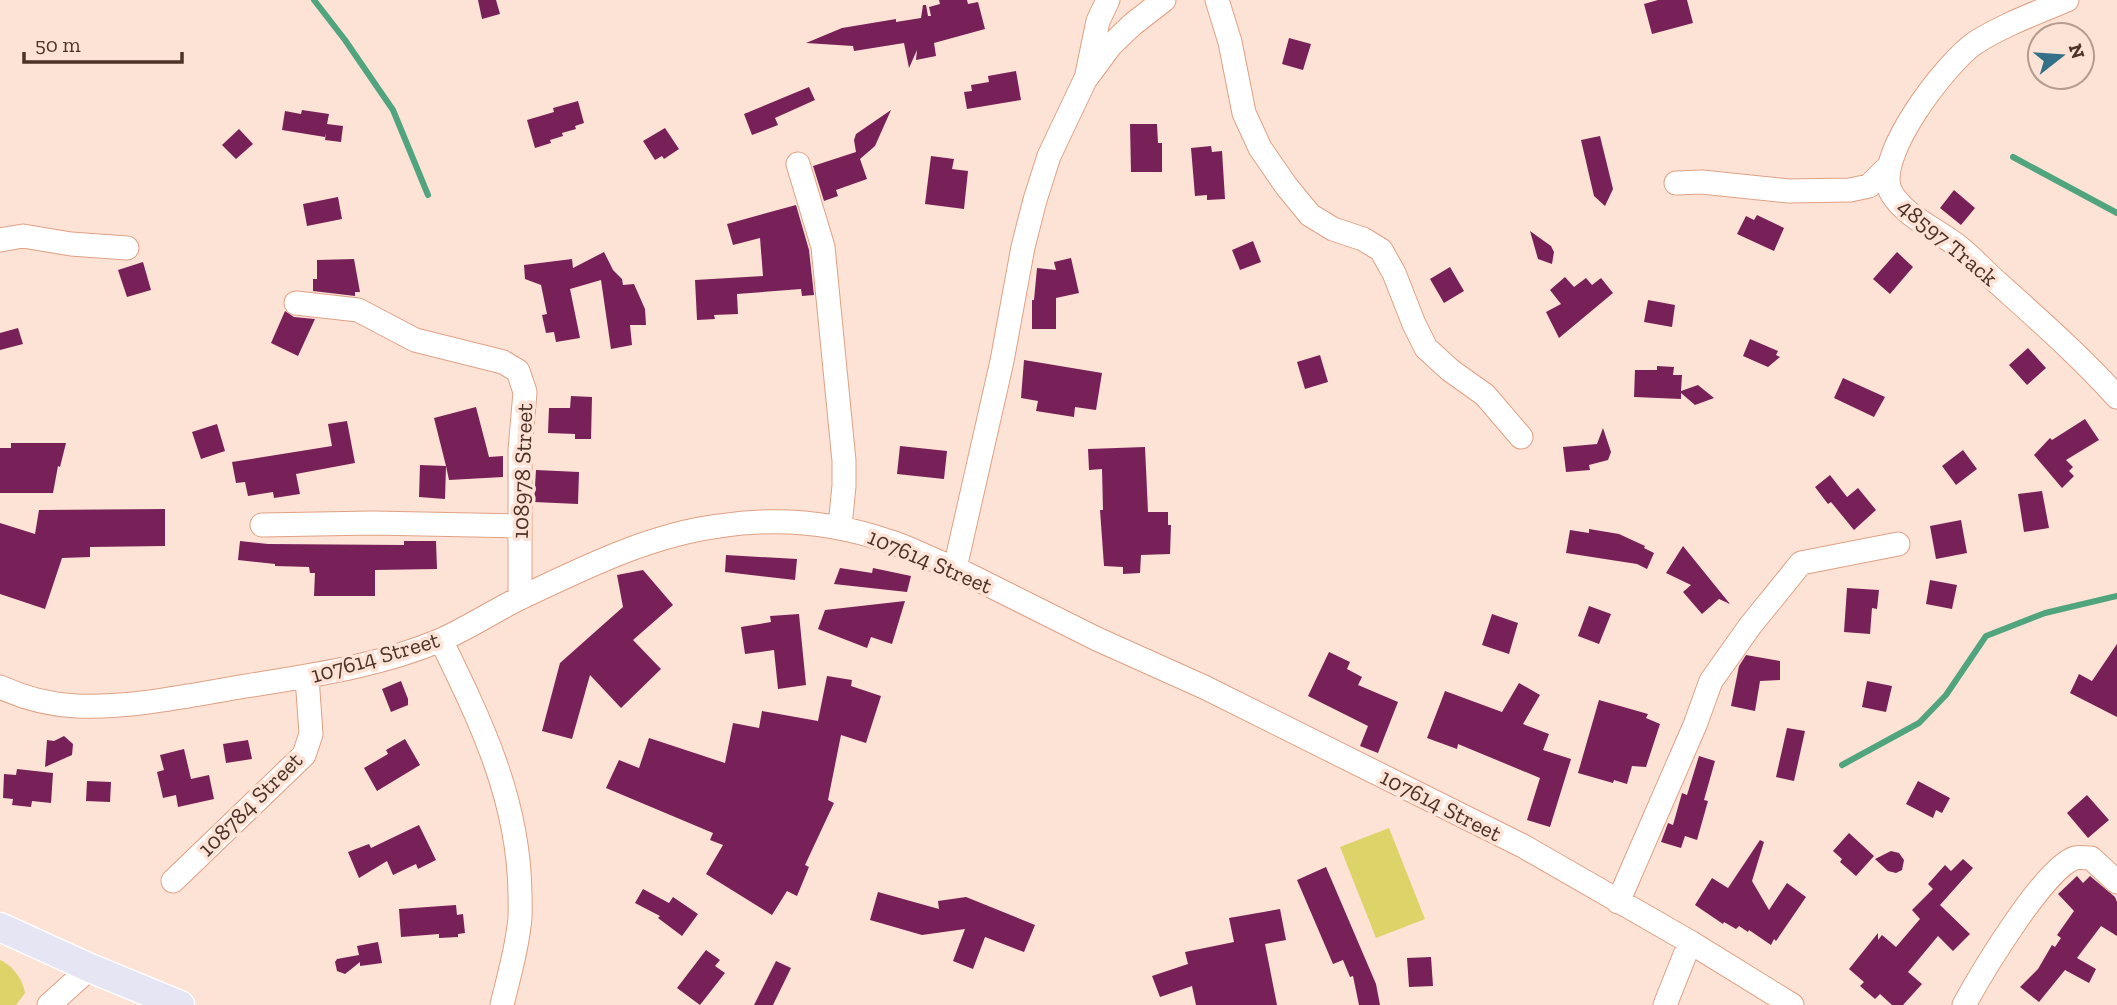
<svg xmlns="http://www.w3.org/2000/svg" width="2117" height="1005" font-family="'Zilla Slab',serif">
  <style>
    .green { fill: #dcd468 }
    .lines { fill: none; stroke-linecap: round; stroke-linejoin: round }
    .stream { stroke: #50a47e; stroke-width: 6 }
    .building { fill: #782159 }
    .minor-casing { stroke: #e0a184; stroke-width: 25 }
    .major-casing { stroke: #fff; stroke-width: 31 }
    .minor { stroke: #fff; stroke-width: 23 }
    .major { stroke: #e5e5f4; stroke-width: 28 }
    .labels { text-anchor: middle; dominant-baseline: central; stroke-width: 7; stroke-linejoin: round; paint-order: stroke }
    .street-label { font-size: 23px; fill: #4c3227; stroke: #fde2d6 }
  </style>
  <rect width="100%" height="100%" fill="#fde2d6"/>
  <path class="green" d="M1389,828l36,91 -49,19 -36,-91z
    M0,960c12,5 23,19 25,33l-9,12h-16z"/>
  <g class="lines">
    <path class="stream" d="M314,0l31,40 48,70 35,85
      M2013,157l104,56
      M1842,765l77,-42 27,-28 40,-59 59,-23 72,-17"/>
  </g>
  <path class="building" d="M478,0h18l4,14 -18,5z
    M939,0h28l1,4 10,-2 7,27 -51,14 2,13 -20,4 1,-10 -8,18 -5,-25 -50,8 -1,-5 -47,-3 36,-15 54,-9v3l25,-4 2,-13h3l2,11h3l-2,-9 11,-3z
    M1658,0h29l6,23 -41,11 -8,-30z
    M1289,38l22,6 -8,26 -21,-6z
    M1016,71l5,29 -54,9 -3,-17 8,-1 -1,-6 18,-3 -1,-6z
    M809,87l6,13 -40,18 3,7 -26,10 -8,-21z
    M578,101l6,22 -9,3 1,3 -14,4 1,3 -13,4 1,3 -16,5 -8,-28 27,-8 -1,-4z
    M302,110l27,4 -2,10 16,2 -2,16 -16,-2 1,-7 -1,4 -43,-7 3,-19 16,3z
    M891,110l-16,36 -15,13 7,20 -31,11 2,6 -14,5 -11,-35 43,-14 -2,-12 2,-6z
    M1130,124h27l1,19h4v29h-31z
    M665,128l14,21 -15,10 -2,-3 -7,4 -12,-19z
    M239,129l14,15 -17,15 -14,-14z
    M1600,136l13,53 -8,17 -11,-10 -13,-56z
    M1211,146l1,6 10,-1 3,48 -18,1v-5l-12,1 -4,-48z
    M931,156l23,3 -2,10 16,2 -4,38 -39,-5z
    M1954,190l21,18 -14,17 -21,-17z
    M338,197l4,22 -35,7 -4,-22z
    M796,205l13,45 5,45 -12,1 -1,-7 -64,5 1,20 -24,1 1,4 -18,1 -2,-40 68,-4 -3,-38 -27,7 -6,-21z
    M1757,215l27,13 -10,23 -37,-17 9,-18 8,4z
    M1530,231l21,15 3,6 -2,12 -14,-5z
    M1253,241l8,21 -21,8 -8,-20z
    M604,252l9,18 9,9 1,6 11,-1 11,25 1,16h-16l2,20 -21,4 -10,-69 -31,9 10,49 -24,4 -2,-10 -8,1 -4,-18 5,-1 -6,-29 -16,-6 -1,-14 48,-6 1,9z
    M1897,252l16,15 -23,27 -17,-15z
    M1071,258l8,35 -23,5v31h-24v-29h2l3,-32 19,2 -2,-8z
    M354,259l6,33h-5v4l-42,-5v-12h4v-19z
    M143,262l8,28 -24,7 -9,-27z
    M1450,267l14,24 -20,12 -14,-24z
    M1565,277l9,10 12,-9 6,7 9,-7 12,15 -54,45 -13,-26 15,-8 -11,-14z
    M1648,300l27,5 -3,22 -28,-5z
    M285,311l9,6 21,2 -17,37 -27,-13z
    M18,328l5,16 -23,6v-17z
    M1750,339l28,12 -2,4 4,2 -12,10 -25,-11z
    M2028,348l18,20 -19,17 -18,-20z
    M1320,355l8,27 -23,7 -8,-27z
    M1024,360l78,13 -6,37 -21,-3 -1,10 -38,-6 2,-10 -17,-3z
    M1657,366l17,1 -1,8h9l-1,16 17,-6 16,13 -19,7 -14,-12v6l-47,-2 1,-27h22z
    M1843,378l42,19 -11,20 -40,-19z
    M571,396l21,1 -1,42h-16v-5l-27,-1 1,-25h21z
    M476,407l13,50 14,-1v21l-54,3 -3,-14 -1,33 -26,-2 1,-32 26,1 -12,-48z
    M2085,419l14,21 -33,20 7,7 -4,4 5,5 -12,12 -28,-33 16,-17 2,2z
    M347,421l8,42 -59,11 4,20 -26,4 -1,-6 -25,4 -3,-14 -9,1 -4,-21 100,-16 -4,-22z
    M217,424l8,27 -24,8 -9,-27z
    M1603,428l8,24 -3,8 -19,5 1,5 -24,2 -3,-25 34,-3z
    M11,443h55l-6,24 -2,-1 -5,27h-53v-45h11z
    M900,446l47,5 -3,28 -47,-5z
    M1145,447l3,65h20v13h3l-1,29 -29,1 -1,18 -17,1v-7l-19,-1 -4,-56h3l-1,-41 -13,1 -1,-21z
    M1963,450l14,19 -21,16 -14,-19z
    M536,470l43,2 -1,32 -44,-2z
    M1830,475l17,22 11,-9 18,22 -22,20 -23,-28 -3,2 -13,-17z
    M2042,491l7,37 -25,4 -6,-38z
    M165,509v37l-75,1v10l-28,1 -17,51 -45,-15v-71l35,11 4,-24z
    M1961,520l6,33 -31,6 -6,-33z
    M1589,529l30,5 26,12 -1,2 10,5 -7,16 -10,-5 -71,-11 4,-23 19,3z
    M240,541l28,3 136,1v-4h32l1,28 -62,1v26h-61l1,-23h-5l-1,-6 -34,-1v-2l-37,-4z
    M1683,546l47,58 -11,-5 -17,15 -19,-22 8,-7 -25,-12z
    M726,555l71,4 -2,21 -70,-8z
    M840,568l32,5 1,-5 38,8 -4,16 -73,-8z
    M643,570l30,35 -40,35 28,29 -40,39 -31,-33 -18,64 -30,-8 18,-68 63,-56 -6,-32z
    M1930,580l27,5 -5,24 -26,-5z
    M1847,588l32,2 -2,19 -5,-1 -2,26 -26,-2z
    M905,601l-13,43 -21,-7 -4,11 -49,-19 7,-19z
    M1589,606l22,8 -12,30 -21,-8z
    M799,614l7,71 -28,4 -4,-39 -29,4 -4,-27 30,-5 -1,-6z
    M1492,614l26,9 -9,31 -27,-9z
    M2117,644v73l-47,-24 9,-19 13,7z
    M1329,652l21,10 -3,7 15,8 -4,8 40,17 -20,51 -18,-7 8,-20 -60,-30z
    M1746,655l34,6v19l-20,1 -5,30 -24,-5 8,-40z
    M827,676l25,4 -1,6 30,10 -15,47 -25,-8 -13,65 6,3 -29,62 4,2 -12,29 -10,-5 -15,24 -66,-41 17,-29 -13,-5 3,-7 -107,-45 13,-28 20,8 10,-30 76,25 8,-40 26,5 3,-17 56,10z
    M401,681l7,18v6l-17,7 -9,-23z
    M1867,681l25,5 -6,26 -24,-5z
    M1519,683l21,12 -17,29 26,10 -6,16 28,9 -21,68 -23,-7 13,-42 -82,-34 -1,5 -30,-11 18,-47 57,21z
    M1599,700l49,14 -2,4 14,6 -14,43 -14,-1 -5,18 -13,-4 -1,3 -35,-10z
    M1787,728l18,3 -11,50 -18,-4z
    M64,736l9,8 -1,11 -27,12 2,-27 7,1z
    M405,739l15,26 -43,26 -13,-23 24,-14 -2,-4z
    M248,740l4,19 -26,4 -3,-19z
    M184,749l7,30 18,-4 5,24 -36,8 -2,-12 -13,3 -6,-26 7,-2 -4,-15z
    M1699,756l16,5 -11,39 4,1 -11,39 -12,-4 -4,12 -20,-6 7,-19 5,2 9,-32 5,2z
    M17,769l36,4 -2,30 -19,-2 -1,6 -19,-2 1,-6 -10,-1 1,-24 12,1z
    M87,781l24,1 -1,20 -24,-1z
    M1918,781l32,17 -8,15 -6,-3 -3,8 -27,-14z
    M2087,795l22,25 -21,18 -21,-25z
    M419,825l17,35 -18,9 -2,-5 -23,11 -6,-14 -28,17 -11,-26 21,-8 2,4z
    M1849,833l25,23 -18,20 -16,-14 2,-3 -9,-8z
    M1760,840l4,2 -12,39 17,29 18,-27 19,14 -30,44 -2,-2 -3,6 -22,-15 -1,2 -9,-6 -3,3 -12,-7 -1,2 -28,-19 17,-27 16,10z
    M1891,851l8,2 5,7 -2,10 -6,3 -8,-2 -13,-12z
    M1963,859l10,9 -33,37 30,29 -17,17 -15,-15 -30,36 14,12 -19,21h-11l-12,-11 -5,5 -15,-13 4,-4 -15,-13 29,-36v7l4,-5 14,12 24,-28 -8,-9 21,-21 -5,-5 17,-19 6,6z
    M1326,867l50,117 4,21h-21l-6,-29 -3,1 -7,-17 -10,4 -36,-84z
    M2077,876l6,7 7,-7 25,21 2,5v34l-16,-10 -24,32 19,11 -7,14 -24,-13 -26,32 -19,-15 18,-18 14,-24 3,2 6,-9 -4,-3 17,-24 -16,-17z
    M643,889l26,14 4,-6 25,17 -16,22 -24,-18 2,-2 -25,-13z
    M878,892l61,17 -1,-8 28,-4 69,28 -11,27 -39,-15 -12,32 -20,-8 12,-32 -43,6 -52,-15z
    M456,905l1,10 6,-1 2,19 -7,1v3l-19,1v-4l-38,3 -2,-28z
    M1280,909l6,31 -21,4 12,61h-81l-4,-19 -32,11 -8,-21 36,-12 -3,-12 49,-10 -5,-24z
    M378,942l4,21 -22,3v-4l-15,12 -8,-3 -2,-9 2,-3 22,-4 -2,-9z
    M706,950l14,10 -5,6 10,7 -25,32 -23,-17z
    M1431,957l2,29 -24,1 -2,-29z
    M776,961l15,7 -18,37h-19z"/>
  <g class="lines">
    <defs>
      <path id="minor" d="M1217,0l13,42 14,71 16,35 27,39 23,28 23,14 30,10 18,11 13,23 20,51 12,24 24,22 35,25 36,42
        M2067,0c-31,13 -64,25 -92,43 -28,19 -105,117 -83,151 15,24 46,36 67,53 14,11 26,25 39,36 42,38 81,72 119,114
        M1087,74l11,-53 10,-21
        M798,164l25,83 21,214v25l-4,40
        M1676,183l26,-1 87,9 61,-1 19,-4 20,-20
        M0,240l23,-4 48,8 56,4
        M296,303l62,7 57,30 88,22 15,9 7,21 -5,58v148
        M262,525l111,-2 146,3
        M955,568l47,-207 21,-114 12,-47 14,-44 36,-76 26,-35 22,-21 31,-24
        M441,640c40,82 78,160 79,254 0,11 1,22 -1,32 -3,27 -11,53 -17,79
        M0,687c24,11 50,18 77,19 54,2 110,-10 163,-19 68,-11 137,-20 201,-47 27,-12 53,-29 79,-42 64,-30 129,-63 199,-72 58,-9 116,-4 172,16 22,7 42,19 64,26l142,71 107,48 319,159 167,96 102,63
        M173,881l131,-126 7,-21 -4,-57
        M1618,902l77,-177 16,-44 39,-55 51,-63 97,-19
        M49,1005l41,-37
        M1665,1005l25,-63
        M1964,1005c17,-31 80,-137 111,-147 5,-1 11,0 16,0l26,24"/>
      <path id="major" d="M0,927l90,41 90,37"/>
    </defs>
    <use href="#minor" class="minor-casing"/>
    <use href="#major" class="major-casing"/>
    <use href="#minor" class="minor"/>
    <use href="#major" class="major"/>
  </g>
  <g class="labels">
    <g class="street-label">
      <text transform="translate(1948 242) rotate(40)">48597 Track</text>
      <text transform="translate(522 471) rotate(-88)">108978 Street</text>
      <text transform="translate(930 561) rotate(23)">107614 Street</text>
      <text transform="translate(375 657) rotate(-16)">107614 Street</text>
      <text transform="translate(250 804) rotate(-45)">108784 Street</text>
      <text transform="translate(1441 805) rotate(27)">107614 Street</text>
    </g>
  </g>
  <g transform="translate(2061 56) rotate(73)"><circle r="33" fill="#fde2d6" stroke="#b69c90" stroke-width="2"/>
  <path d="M0-5L12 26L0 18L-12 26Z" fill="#347188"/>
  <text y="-10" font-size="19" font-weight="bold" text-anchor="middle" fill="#4c3227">N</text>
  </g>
  <path d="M24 52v10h158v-10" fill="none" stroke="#4c3227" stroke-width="3.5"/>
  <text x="35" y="52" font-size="21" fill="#4c3227" stroke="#fde2d6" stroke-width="5" paint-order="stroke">50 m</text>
</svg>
